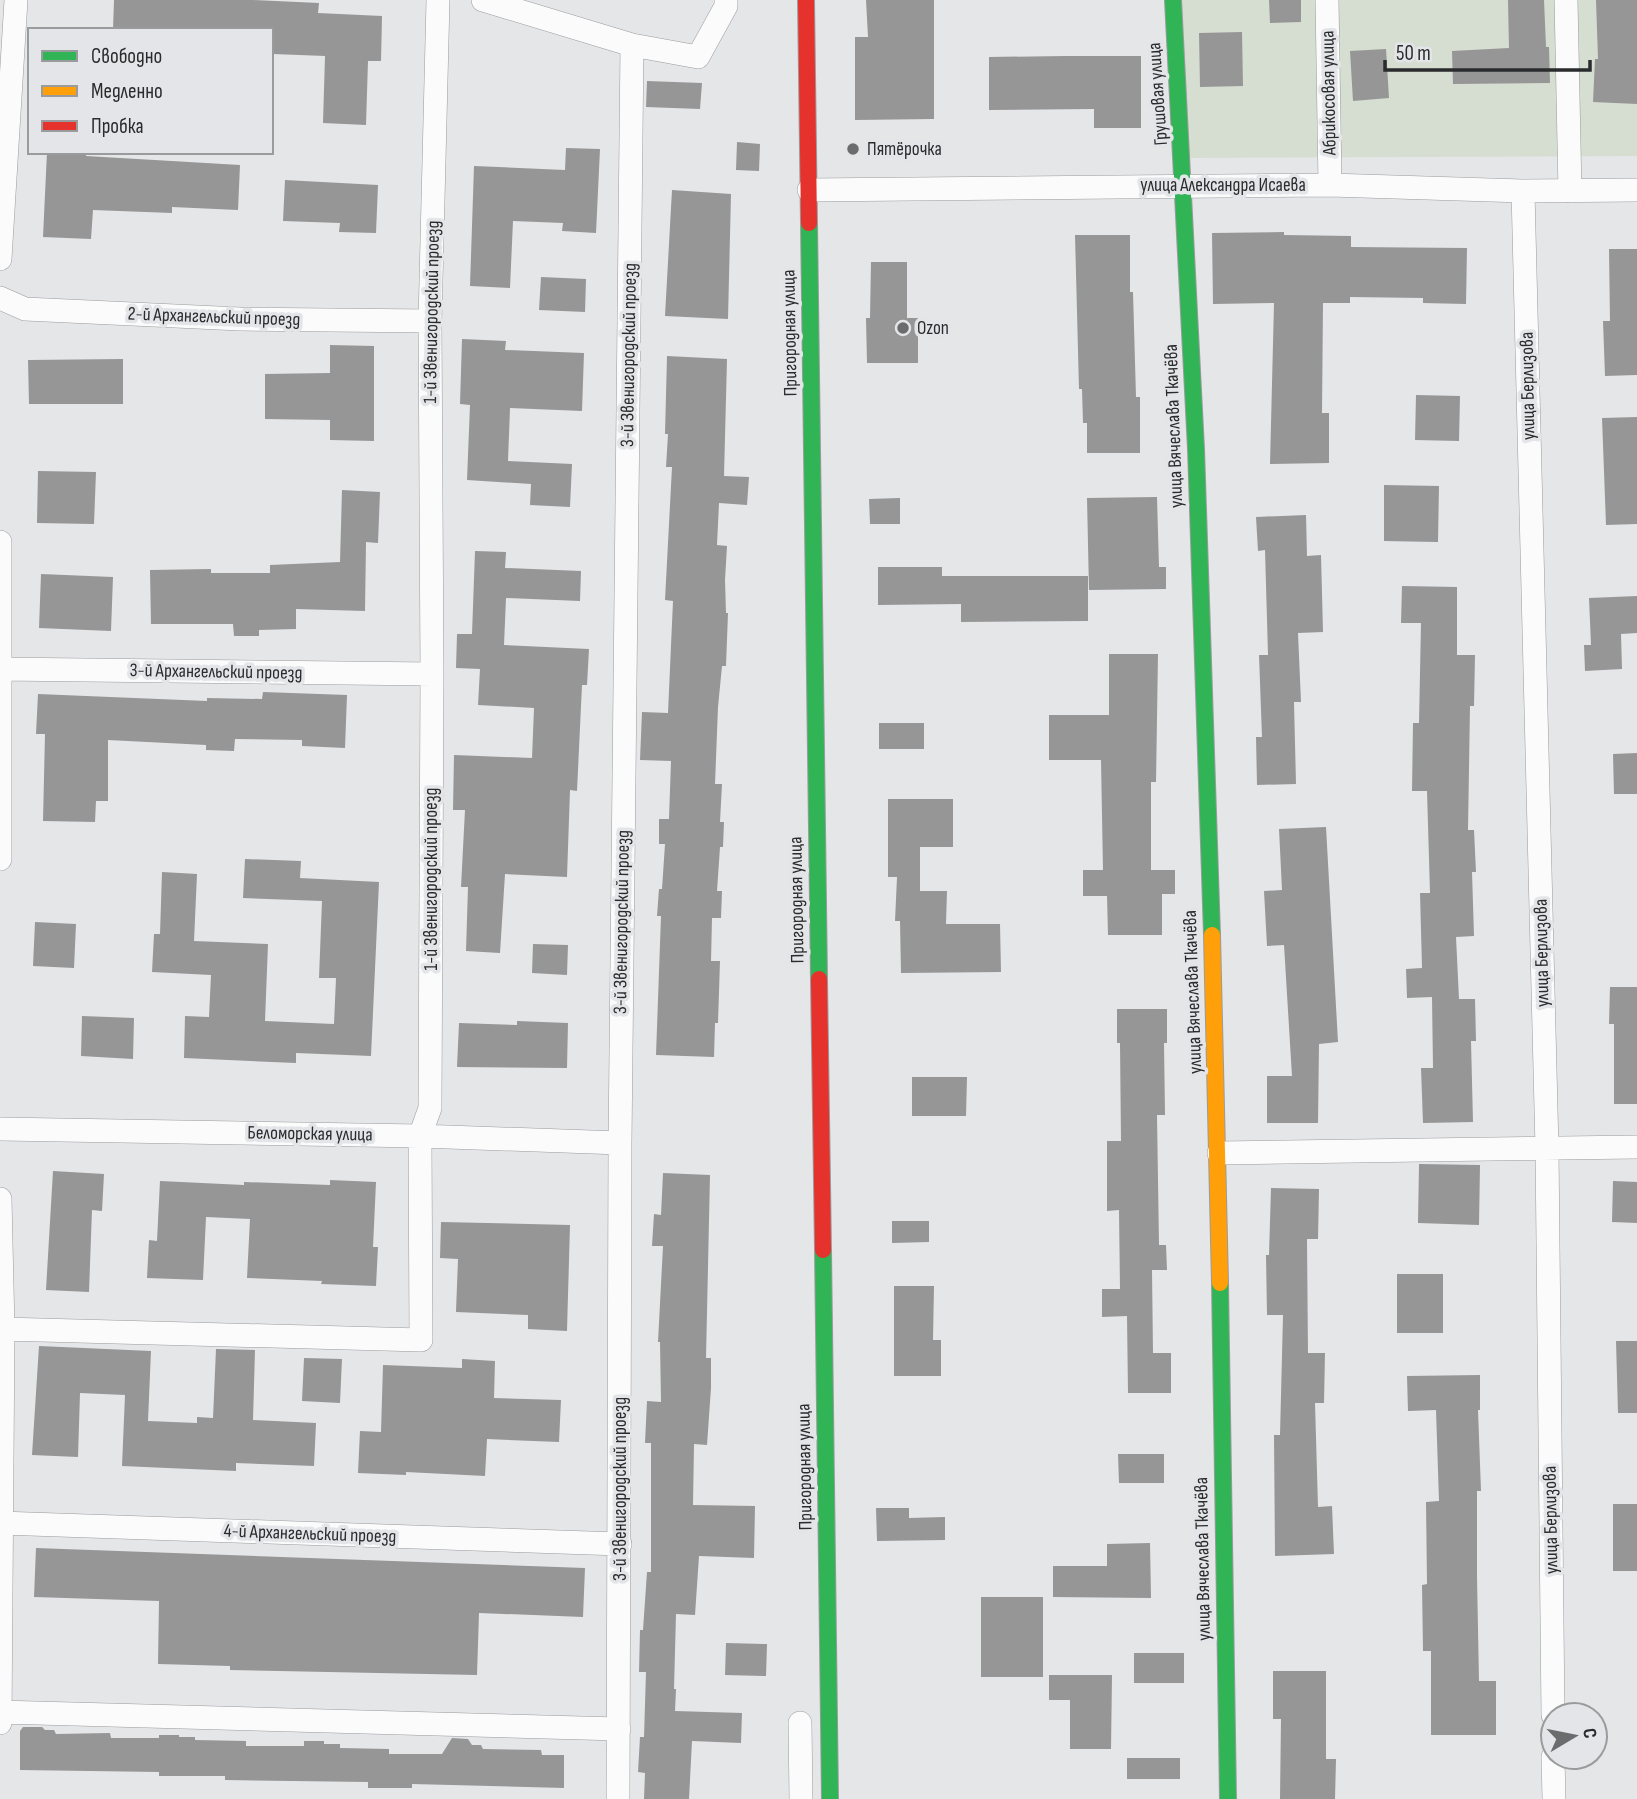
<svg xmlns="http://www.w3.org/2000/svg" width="1637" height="1799" font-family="'Sofia Sans Condensed',sans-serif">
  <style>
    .green { fill: #d6ddd1 }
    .building { fill: #969697 }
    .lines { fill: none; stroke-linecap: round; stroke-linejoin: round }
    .street-casing { stroke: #9a9b9d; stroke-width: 24 }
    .fast-casing { stroke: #9a9b9d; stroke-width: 18 }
    .slow-casing { stroke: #9a9b9d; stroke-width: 18 }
    .jam-casing { stroke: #9a9b9d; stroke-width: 18 }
    .street { stroke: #fbfbfc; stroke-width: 23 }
    .fast { stroke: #30b455; stroke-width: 16 }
    .slow { stroke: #ff9f0a; stroke-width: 16 }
    .jam { stroke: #e5322d; stroke-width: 16 }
    .poi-dot { fill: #6b6c6e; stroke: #e4e5e9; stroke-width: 2.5 }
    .labels { text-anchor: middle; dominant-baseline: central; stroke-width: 7; stroke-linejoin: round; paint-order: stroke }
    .street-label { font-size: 19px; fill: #2a2b2c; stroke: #e4e5e9 }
    .poi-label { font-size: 19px; fill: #2a2b2c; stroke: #e4e5e9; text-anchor: start }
  </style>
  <rect width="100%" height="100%" fill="#e5e6e8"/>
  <path class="green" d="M1173,0h464v156l-454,2z"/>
  <path class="building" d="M114,0h139l66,3 -1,10 64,3 -1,45h-13l-2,64 -43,-2 2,-67 -52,-2 1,-24h-161z
    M866,0h68v119l-79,1v-83h13z
    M1269,0h32v22l-31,1z
    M1508,0h36l2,47h3l1,36 -97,1 -1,-33 57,-3z
    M1596,0h41v104l-44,-2 2,-43h3z
    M1242,32l1,54 -43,1 -1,-54z
    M1386,49l3,49 -36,3 -3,-50z
    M1065,56h76v72h-47v-19l-105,1v-53z
    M647,81l55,2 -2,26 -54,-2z
    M737,142l23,2 -1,27 -23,-1z
    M566,148l34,1 -4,84 -34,-2 1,-8 -50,-2 -3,67 -40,-2 4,-120 91,4z
    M47,152h39v4l154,9 -2,45 -66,-3v6l-79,-3 -2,29 -48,-2z
    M285,180l93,5 -2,48 -37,-1 1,-9 -57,-2z
    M672,190l59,4 -3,125 -63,-3z
    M1284,232v3l67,1v11l116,1 -1,56 -43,-1v-5l-73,-1v6h-27l-1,110h7v50l-59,1 4,-161 -61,1 -1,-71z
    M1075,235h55v57h3l3,105h4v56h-53v-30h-4l-1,-34h-3z
    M1609,249h28v126l-32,1 -2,-55h7z
    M871,262h36v56h11v45h-51l-1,-45h4z
    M541,277l45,2 -1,33 -46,-2z
    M462,339l44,2 -1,9 79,3 -2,58 -72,-3 -2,53 64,3 -2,43 -40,-2 1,-21 -64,-4 3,-75 -10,-1z
    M330,345l44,1v95l-44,-1v-20l-65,-1v-45l65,-1z
    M667,356l60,3 -3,117 25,1 -2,28 -28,-2 -2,42 10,1 -2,34 1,33h2l-2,53h-4l-4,41 -3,77h7l-2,38h4l-1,25h-3l-3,44h5l-1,27h-9l-1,43h9l-2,62h-3l-1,34 -58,-2 5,-139h-4l2,-27h3l3,-45h-6v-25h10l2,-58 -31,-1 2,-48 26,1 5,-112 -8,-1 7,-133h-6l2,-33h-3z
    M123,359v45h-94l-1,-44z
    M1416,395l44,1 -1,45 -44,-1z
    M1637,417v107l-31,1 -4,-107z
    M38,471l58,1 -2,52 -57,-1z
    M1384,485l55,1 -1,56 -54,-1z
    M342,490l38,2 -2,51 -12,-1 -1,69 -69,-2v20l-37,1v6h-25l-1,-12h-82l-1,-54 61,-1v4h59v-8l70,-3z
    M1157,497l2,70h7v22l-77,1 -2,-92z
    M900,498v26h-30l-1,-25z
    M1306,515l1,41 14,-1 2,77 -25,1 3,69h-7l2,82 -39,1 -1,-48h6l-3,-82h9l-3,-105 -7,1 -2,-34z
    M475,551l31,1 -1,16 76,3 -1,30 -74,-3 -2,47 85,4 -2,36h-5l-5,106 -7,-1 -3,87 -62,-3 -5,79 -34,-2 2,-64h-7l4,-77h-12l1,-55 78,3 2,-50 -56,-3 2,-36 -24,-1 1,-34h15z
    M878,567h64v9h146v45l-127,1v-18l-83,1z
    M41,574l72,3 -2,54 -72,-3z
    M1402,586l55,1v68h18l-1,51h-4l-2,124h6l2,42h-4l2,64 -18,1 3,62h16l1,42h-5l2,81 -50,1 -2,-55h12l-1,-71 -25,1 -1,-29 16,-1 -2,-75h10l-3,-102h-15l1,-68h6l2,-100h-20z
    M1637,596v37l-16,1 1,35 -37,2 -1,-26h7l-2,-47z
    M1109,654h49l-2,128h-5v88h24v24h-13v41h-54l-1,-39h-24v-26h20l-2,-110h-52v-45h60z
    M263,692l84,3 -2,53 -43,-2v-6l-67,-1 -1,12 -28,-1v-5l-98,-5v61h-12l-1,21 -52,-1 2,-87h-9l2,-40 169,7v-3l55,1z
    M879,723h45v26h-45z
    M1637,753v41h-23l-1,-40z
    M888,799h65v48h-33v44h27l-1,33h54l1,48 -100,1 -1,-52h-5l2,-44h-9z
    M1326,827l12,215 -19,2 -1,79h-51v-47h25l-8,-131 -17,1 -3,-55 18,-1 -3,-61z
    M245,859l56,2 -1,17 79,4 -8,174 -75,-3v10l-112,-5 1,-42 24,1 2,-42 -59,-3 2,-38h6l2,-62 35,2 -3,67 74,3 -3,77 69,3 2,-46h-17l3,-77 -79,-3z
    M35,922l41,2 -2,44 -41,-2z
    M533,944l35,1 -1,30 -35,-2z
    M1610,987h27v117h-23v-80h-5z
    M1117,1009h50v34h-3l1,72h-8l2,130h7l1,25h-15l1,83h18v40h-43l-1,-77 -25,1v-28h18l-1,-79 -12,1v-70h14l-1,-98h-3z
    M82,1016l52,2 -1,41 -52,-3z
    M517,1021l51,2 -1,45 -110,-1 2,-44 58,2z
    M912,1077h55l-1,39h-54z
    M1419,1164l61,1 -1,60 -61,-2z
    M53,1171l51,3 -2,37 -10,-1 -3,82 -43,-2z
    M663,1173l47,2 -4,183h5v30l-4,57 -13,-1 -1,61 62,1 -1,52 -55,-2 -4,59 -19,-1 -2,75h2l-1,22 67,2 -1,30 -49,-2 -3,58h-45l1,-26 -7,-1 2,-35h4l2,-65h-7l1,-42h3l4,-58h4v-129h-6l2,-42 14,1 -1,-60h-2l5,-96h-11l2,-32 7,1z
    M330,1180l46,2 -3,65h5l-2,39 -55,-2 1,-3 -75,-3 3,-59 -44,-2 -3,63 -56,-2 2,-38 8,1 3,-60 84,4v-3l86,3z
    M1613,1181l24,1v41l-25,-1z
    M1271,1188l48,1 -1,50h-11l1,114h17l-1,50h-9l3,104 14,-1 2,48 -59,2 -1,-121h6l3,-120h-16l-1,-60h3z
    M892,1221h37v21l-37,1z
    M441,1222l129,3 -3,106 -39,-2v-14l-72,-3 2,-53 -18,-1z
    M1397,1274h46v59h-46z
    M894,1286h40l-1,54h8v36h-47z
    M1616,1341h21v72h-19z
    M39,1346l112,5 -3,70 49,2v-6l16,1 3,-69 39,1 -2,70 63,3 -2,43 -78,-3v8l-114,-5 3,-71 -45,-2 -2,64 -46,-2z
    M304,1358l38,1 -2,44 -38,-2z
    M462,1359l33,2 -1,37 67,2 -2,42 -72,-3 -2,37 -79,-4v3l-48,-2 2,-42 21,1 2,-67 79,3z
    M1480,1375v35h-2l3,81h-4v86l2,104h17v54h-65v-84h-8l-1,-66 5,-1 -1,-82 13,-1 -3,-91 -28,1 -1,-35z
    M1118,1454h46v29h-45z
    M1613,1504h24v67h-24z
    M876,1508h33v10l36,-1v23l-68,1z
    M1150,1543l1,55 -98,-1v-31h54v-22z
    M36,1548l549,20 -2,49 -104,-4 -2,62 -247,-5v-4l-72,-2 1,-63 -125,-4z
    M981,1597h62v80h-62z
    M726,1643l41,1 -1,32 -41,-1z
    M1134,1653h50v30h-50z
    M1273,1671h53v88h10l-1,40h-55l1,-80h-8z
    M1049,1675h63l-1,74h-41v-49h-21z
    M23,1727h19l3,3h9l2,4 54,-1 1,5h48v-3h20v2h16v3l51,1v5h58v-5h20v3h16v4l49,1v5h53l10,-16 16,1 4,6h9l2,4 58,1 1,5h22v33l-152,-4v4h-44v-6l-143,-2v-4h-66v-4l-139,-2v-39z
    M1127,1758h53v21h-53z"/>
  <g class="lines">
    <defs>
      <path id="street" d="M483,0l149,45 66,12 28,-51v-6
        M1327,0l3,185
        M1566,0l4,191
        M809,190l521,-5 193,6 114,-1
        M1523,191l24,958 6,566
        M0,259l16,-259
        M0,298l25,11 215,10 190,2
        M0,542v317
        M0,669l432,5
        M0,1129l420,7 200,7
        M1219,1153l418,-6
        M0,1199l3,130 -3,394
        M3,1329l418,11 -1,-204 10,-28 2,-434 -2,-353 8,-321
        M0,1523l620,21
        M0,1712l619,17
        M800,1723l1,76
        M1553,1757l1,42
        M618,1799l2,-656 12,-1098"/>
      <path id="fast" d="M1173,0l23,449 16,486
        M809,223l10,756
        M823,1250l7,549
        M1220,1283l8,516"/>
      <path id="slow" d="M1212,935l8,348"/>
      <path id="jam" d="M806,0l3,223
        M819,979l4,271"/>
    </defs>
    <use href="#street" class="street-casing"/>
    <use href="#fast" class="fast-casing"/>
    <use href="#slow" class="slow-casing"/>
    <use href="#jam" class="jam-casing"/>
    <use href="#street" class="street"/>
    <use href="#fast" class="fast"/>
    <use href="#slow" class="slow"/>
    <use href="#jam" class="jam"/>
  </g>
  <g class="poi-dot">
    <circle cx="853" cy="149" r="7"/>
    <circle cx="903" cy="328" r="7"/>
  </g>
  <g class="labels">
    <g class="street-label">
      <text transform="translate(1329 93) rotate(-91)">Абрикосовая улица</text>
      <text transform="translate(1158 94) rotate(-94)">Грушовая улица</text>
      <text x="1223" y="185">улица Александра Исаева</text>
      <text transform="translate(432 312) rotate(-89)">1-й Звенигородский проезд</text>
      <text transform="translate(214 317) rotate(2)">2-й Архангельский проезд</text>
      <text transform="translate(790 333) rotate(-91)">Пригородная улица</text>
      <text transform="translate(629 355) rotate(-89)">3-й Звенигородский проезд</text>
      <text transform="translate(1528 386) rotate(-91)">улица Берлизова</text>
      <text transform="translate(1174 426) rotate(-92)">улица Вячеслава Ткачёва</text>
      <text transform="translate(216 672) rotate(1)">3-й Архангельский проезд</text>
      <text transform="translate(431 879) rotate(-90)">1-й Звенигородский проезд</text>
      <text transform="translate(797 900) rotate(-91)">Пригородная улица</text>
      <text transform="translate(622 922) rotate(-89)">3-й Звенигородский проезд</text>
      <text transform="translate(1542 953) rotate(-91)">улица Берлизова</text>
      <text transform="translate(1193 992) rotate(-92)">улица Вячеслава Ткачёва</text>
      <text transform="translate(310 1134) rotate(1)">Беломорская улица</text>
      <text transform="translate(805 1467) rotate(-91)">Пригородная улица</text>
      <text transform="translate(620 1489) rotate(-90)">3-й Звенигородский проезд</text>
      <text transform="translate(1551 1520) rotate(-91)">улица Берлизова</text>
      <text transform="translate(310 1534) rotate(2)">4-й Архангельский проезд</text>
      <text transform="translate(1203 1559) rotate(-91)">улица Вячеслава Ткачёва</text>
    </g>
    <g class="poi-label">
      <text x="867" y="149">Пятёрочка</text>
      <text x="917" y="328">Ozon</text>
    </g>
  </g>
  <rect x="28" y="28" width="245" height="126" fill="#e4e5e9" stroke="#9a9b9d" stroke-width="2"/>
  <rect x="42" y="51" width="35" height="10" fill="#30b455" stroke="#9a9b9d" stroke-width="2"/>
  <text x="91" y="63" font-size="21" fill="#2a2b2c">Свободно</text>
  <rect x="42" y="86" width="35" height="10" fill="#ff9f0a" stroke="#9a9b9d" stroke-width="2"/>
  <text x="91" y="98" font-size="21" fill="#2a2b2c">Медленно</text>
  <rect x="42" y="121" width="35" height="10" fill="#e5322d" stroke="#9a9b9d" stroke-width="2"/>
  <text x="91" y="133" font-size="21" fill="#2a2b2c">Пробка</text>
  <g transform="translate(1574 1736) rotate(80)"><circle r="33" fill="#e4e5e9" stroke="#9a9b9d" stroke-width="2"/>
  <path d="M0-5L12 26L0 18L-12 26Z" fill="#6b6c6e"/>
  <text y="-10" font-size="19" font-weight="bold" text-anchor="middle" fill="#2a2b2c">С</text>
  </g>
  <path d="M1385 60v10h205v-10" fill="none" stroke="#2a2b2c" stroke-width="3.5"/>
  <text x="1396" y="60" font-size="21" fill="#2a2b2c" stroke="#e4e5e9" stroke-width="5" paint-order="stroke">50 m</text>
</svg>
